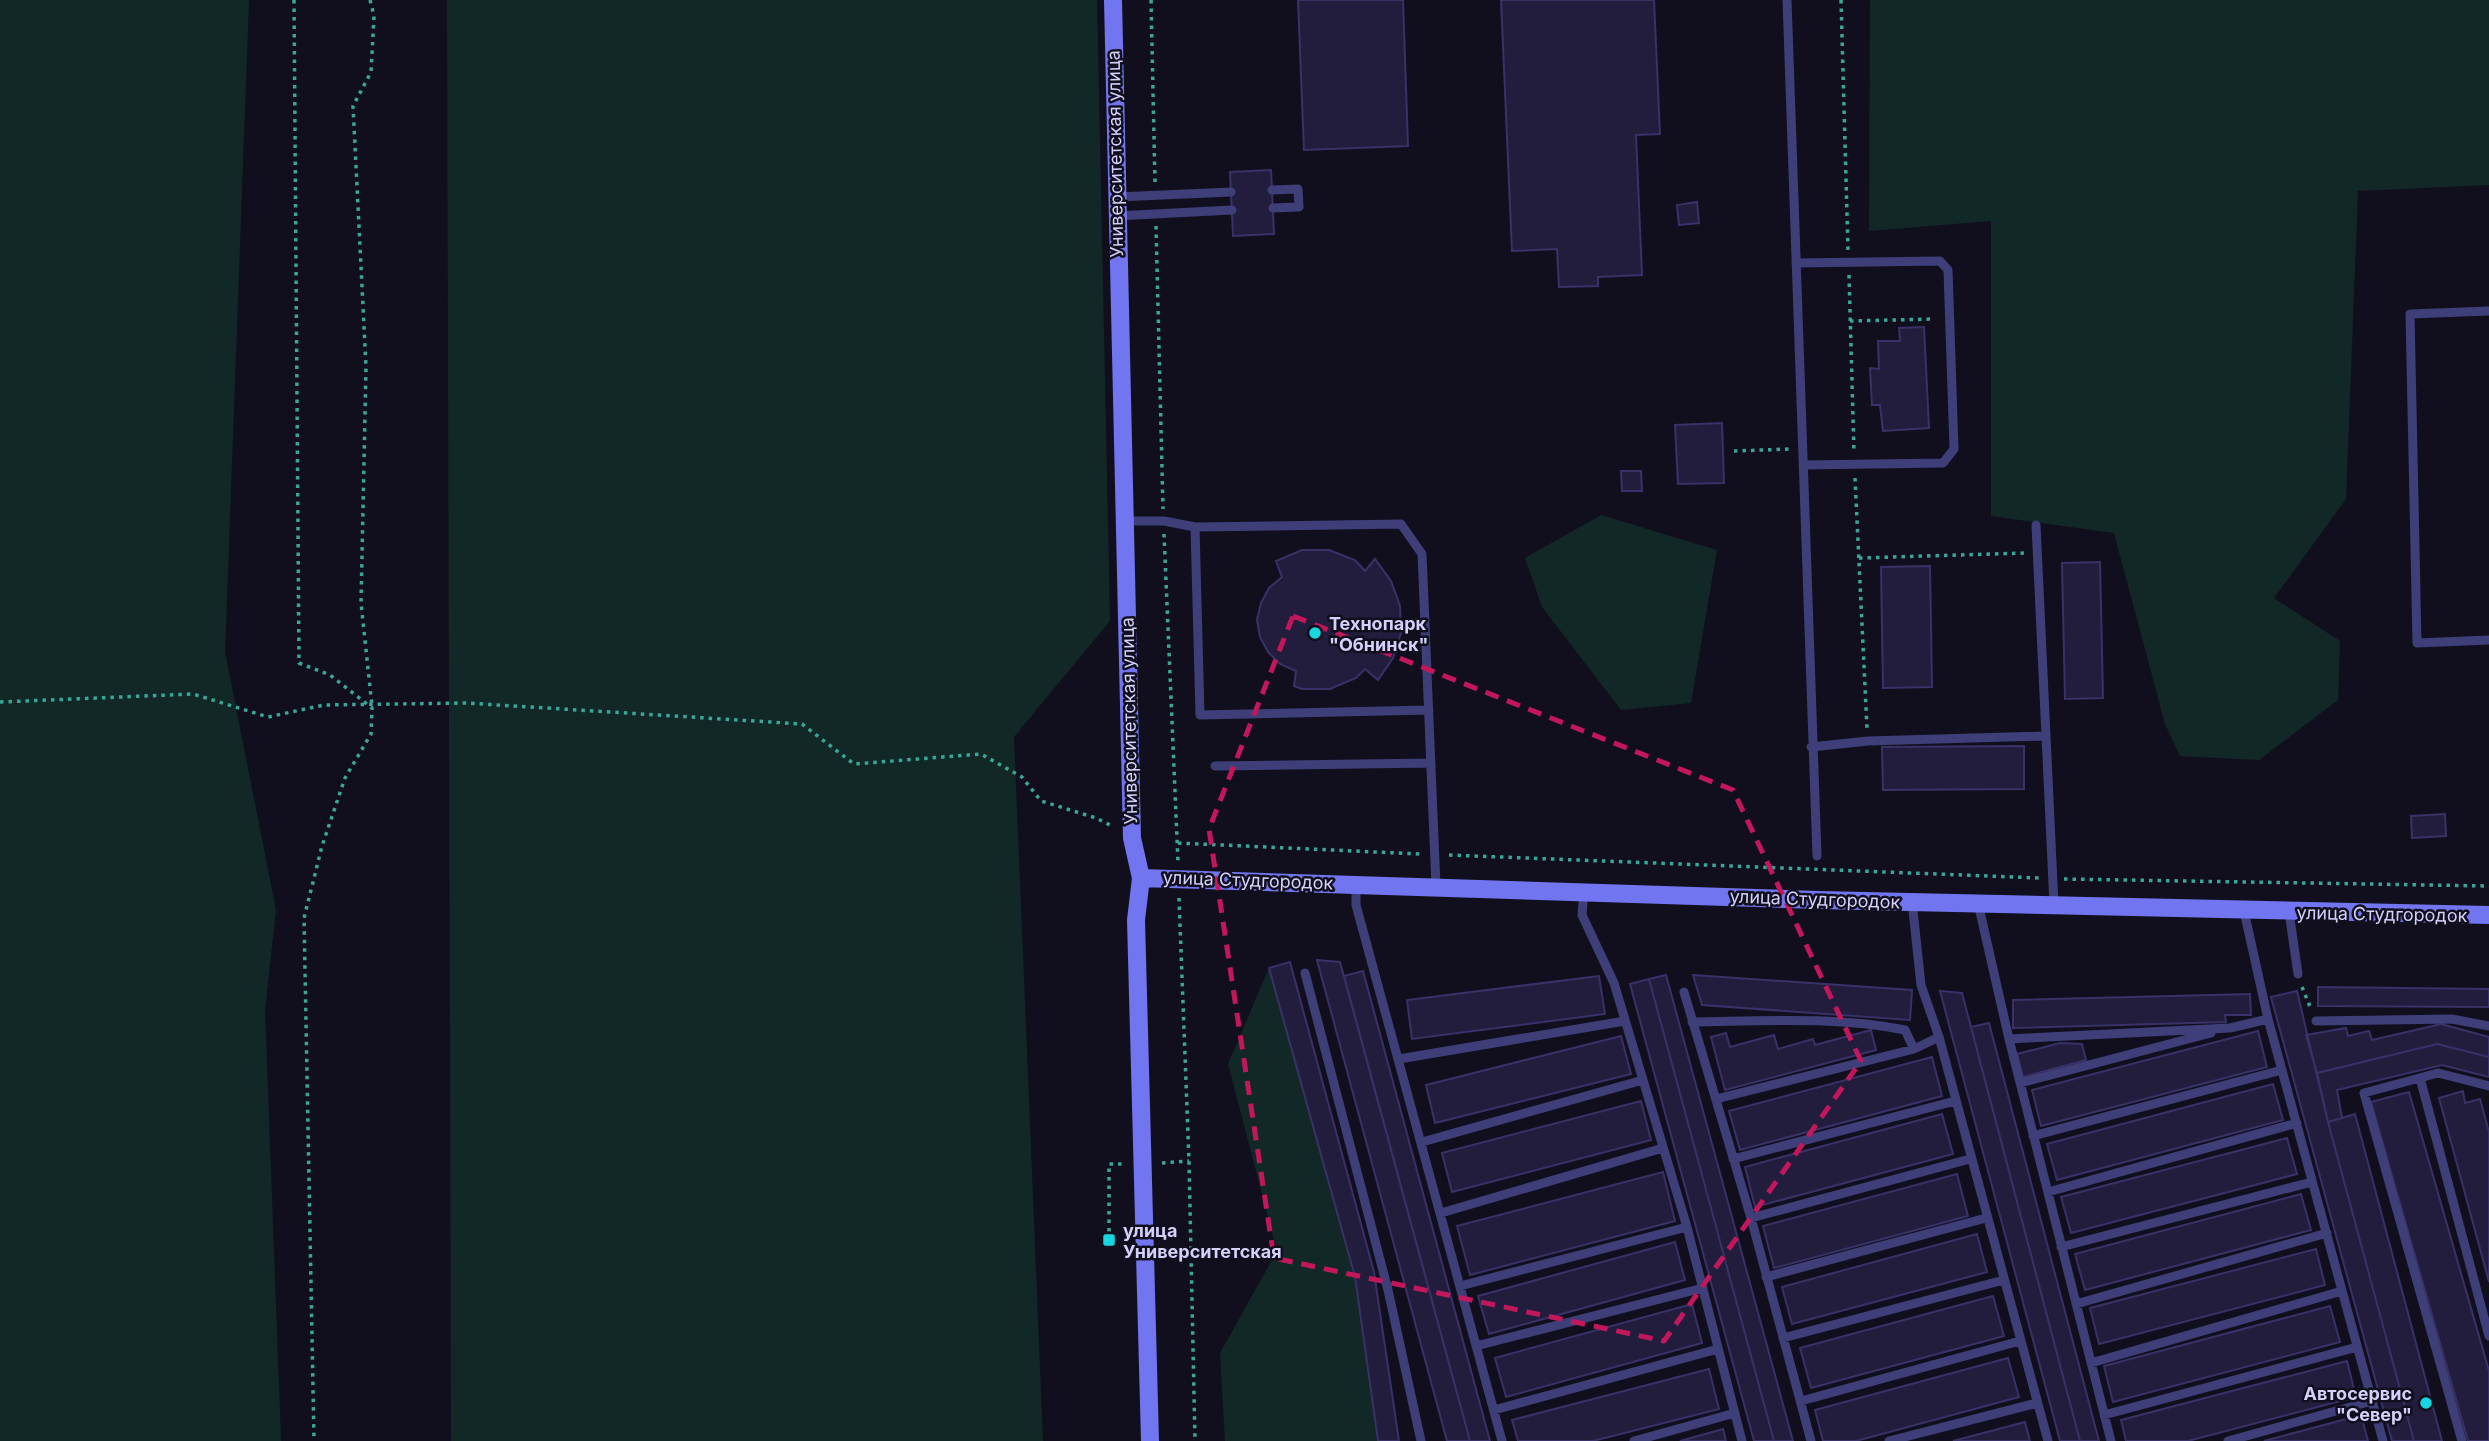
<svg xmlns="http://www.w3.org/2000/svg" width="2489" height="1441" font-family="Inter,sans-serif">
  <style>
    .green { fill: #122826 }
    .building { fill: #221d3d; stroke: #393167; stroke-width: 2 }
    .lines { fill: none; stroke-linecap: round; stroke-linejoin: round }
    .path { stroke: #3aa599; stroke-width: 3.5; stroke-dasharray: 3.5 5; stroke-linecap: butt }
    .lane { stroke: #3e3f79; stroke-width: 9 }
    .secondary { stroke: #7275f0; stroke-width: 18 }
    .marked { fill: none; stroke: #c2185b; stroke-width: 5; stroke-dasharray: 14 9; stroke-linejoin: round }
    .poi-dot { fill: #17d6e0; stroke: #110f1e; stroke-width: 2.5 }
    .labels { text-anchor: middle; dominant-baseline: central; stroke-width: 5; stroke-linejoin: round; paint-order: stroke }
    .street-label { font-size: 18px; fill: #d3d1fa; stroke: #110f1e }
    .poi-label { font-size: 18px; font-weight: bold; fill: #d3d1fa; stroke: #110f1e; text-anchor: start }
  </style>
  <rect width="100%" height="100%" fill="#110f1e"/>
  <path class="green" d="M0,0h249l-24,652 51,258 -11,100 16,431h-281z
    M447,0h650l13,621 -96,116 29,704h-592z
    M1870,0h619v185l-131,6 -12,308 -72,99 66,43 -2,59 -79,60 -79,-4 -15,-32 -51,-191 -123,-17v-295l-122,10z
    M1601,515l116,35 -26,153 -70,7 -79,-103 -17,-49z
    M1269,968l85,309 23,164h-152l-5,-88 57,-102 -49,-187z"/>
  <path class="building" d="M1298,0h105l5,146 -104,4z
    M1501,0h153l6,134 -24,1 6,140 -44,2v9l-39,1 -2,-38 -45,2z
    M1271,170l3,64 -41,2 -3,-64z
    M1697,202l2,21 -20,2 -2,-20z
    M1924,327l5,101 -46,3 -3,-26h-8l-2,-37 9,1 -1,-28h22l-1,-13z
    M1722,423l2,60 -46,1 -3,-59z
    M1621,471h20l1,20h-20z
    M1302,550h27l26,10 10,11 10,-12 16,22 9,25 1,27 -8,25 -15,22 -13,-11 -9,9 -26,11h-28l-8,-3 2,-15 -16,-7 -12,-12 -8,-15 -3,-17 4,-17 8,-15 13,-11 -6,-16z
    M2100,562l3,136 -38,1 -3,-136z
    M1930,566l2,121 -49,1 -2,-121z
    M2024,746v43l-141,1 -1,-43z
    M2445,814l1,22 -34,2 -1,-22z
    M1317,960l23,2 130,479h-23z
    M1290,962l84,310 25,169h-21l-23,-164 -86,-309z
    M1363,971l127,470h-20l-126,-465z
    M1666,975l127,466h-19l-125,-462z
    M1693,975l219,15 -2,30 -208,-15z
    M1599,976l6,38 -193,25 -5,-39z
    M1649,979l125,462h-20l-124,-457z
    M2318,987l171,2v18l-171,-1z
    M1940,991l22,2 118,448h-20z
    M2297,991l31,131 86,319h-22l-121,-444z
    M2250,994l1,21h-26l1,7 -213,6v-28z
    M1989,1023l110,418h-19l-109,-414z
    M2441,1024l48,13v20l-52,-13 -120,29 -11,-38 40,-7 2,8 21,-5 3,9z
    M1871,1030l5,20 -151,40 -14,-53 15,-4 4,14 44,-12 4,14 35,-10 2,6z
    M2258,1031l9,36 -226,59 -9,-36z
    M1621,1036l10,38 -196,49 -9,-38z
    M2060,1043l22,1 4,16 -63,17 -6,-23z
    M2437,1044l52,13v20l-47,-12 -105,25 5,28 -14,4 -11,-49z
    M1932,1057l10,39 -202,54 -11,-39z
    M2273,1084l10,36 -226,60 -10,-36z
    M2463,1091l2,12 15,-4 9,33v150l-50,-184z
    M2409,1092l80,279v70h-21l-97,-339z
    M1641,1101l10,39 -199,52 -10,-39z
    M1942,1114l11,40 -198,53 -10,-40z
    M2355,1114l87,327h-28l-86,-319z
    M2287,1138l10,36 -226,59 -10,-36z
    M1663,1172l12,49 -205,54 -13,-49z
    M1957,1174l11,42 -194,52 -11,-42z
    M2301,1194l10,36 -226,60 -10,-36z
    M1977,1234l10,38 -195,52 -10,-37z
    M1675,1242l10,38 -196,54 -11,-38z
    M2316,1249l9,36 -226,59 -9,-36z
    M1993,1296l11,40 -193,52 -11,-40z
    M1692,1304l10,39 -196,54 -11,-39z
    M2330,1306l10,36 -227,60 -9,-36z
    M2008,1358l11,39 -163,44h-33l-8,-31z
    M2347,1361l9,36 -168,44h-62l-5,-21z
    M1709,1369l10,40 -126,32h-75l-6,-21z
    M2361,1415l7,26h-104z
    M2025,1422l5,19h-77z
    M1723,1429l3,12h-46z"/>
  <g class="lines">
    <path class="path" d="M294,0l5,663 31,12 42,33 -1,26 -26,44 -23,68 -18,72 10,523
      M370,0l4,16 -3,56 -18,34 13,261 -5,236 11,103
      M1151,0l4,183
      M1841,0l7,250
      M1156,226l7,283
      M1849,275l5,178
      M1850,321l85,-2
      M1734,451l56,-2
      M1855,478l12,251
      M1164,534l14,328
      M1859,558l166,-5
      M0,702l193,-8 75,23 56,-12 142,-2 336,21 52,40 127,-10 41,23 19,24 55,17 18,9
      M1178,843l242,11
      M1449,855l590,23
      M2064,879l425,7
      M1179,898l10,263 6,280
      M2302,987l9,22
      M1162,1163l27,-2
      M1109,1240v-76h17"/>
    <path class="lane" d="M1787,0l30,856
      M1272,190l26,-1 1,18 -26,1
      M1117,197l114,-5
      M1116,216l116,-6
      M1796,263l144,-2 8,9 6,179 -11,14 -140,2
      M2489,311l-79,3 7,329 72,-3
      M1124,521h40l31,6
      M1429,710l-229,5 -5,-188 206,-3 21,30 14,332
      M2046,736l8,169
      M1811,747l57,-6 178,-5 -10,-211
      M1215,766l216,-3
      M1356,884v21l146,536
      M1584,891l-2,24 32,68 73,244 55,214
      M1912,901l9,84 18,52 109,404
      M1978,903l31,136 221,-11 38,-9 -24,-108
      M2289,912l9,62
      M1305,973l83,317 33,151
      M1684,992l67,226 60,223
      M2268,1019l115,422
      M2316,1021l136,-2 37,7
      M1692,1022c71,-1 144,-6 213,8l9,19
      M2009,1039l102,402
      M1399,1059l226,-38
      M2420,1078l69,258
      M2020,1083l191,-50
      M1716,1099l198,-50 25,-12
      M2033,1136l249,-66
      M1422,1142l221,-62
      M1733,1159l222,-58
      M2048,1192l249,-69
      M1441,1213l222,-65
      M1751,1218l219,-59
      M2061,1247l251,-65
      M1766,1277l220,-59
      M1460,1286l227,-59
      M2076,1304l251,-71
      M1783,1338l221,-58
      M1476,1346l227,-58
      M2091,1363l251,-72
      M1801,1401l219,-60
      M1494,1410l224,-61
      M2104,1415l253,-68
      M1634,1441l101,-28
      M1889,1441l148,-38
      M2228,1441l144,-40
      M2462,1441l-98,-348 74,-20 51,13"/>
    <path class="secondary" d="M1113,0l19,838 9,40 -5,42 14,521
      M1141,878l678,22 670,15"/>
  </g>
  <path class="marked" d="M1293,616l440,174 128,271 -197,280 -390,-83 -65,-429z"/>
  <g class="poi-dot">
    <circle cx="1315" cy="633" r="7"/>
    <rect x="1102" y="1233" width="14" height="14" rx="3.5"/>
    <circle cx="2426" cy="1403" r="7"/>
  </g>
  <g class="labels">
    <g class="street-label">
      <text transform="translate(1115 154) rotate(-91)">Университетская улица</text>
      <text transform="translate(1129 721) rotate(-91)">Университетская улица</text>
      <text transform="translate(1248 880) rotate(2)">улица Студгородок</text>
      <text transform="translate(1815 899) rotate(2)">улица Студгородок</text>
      <text transform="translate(2382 914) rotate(1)">улица Студгородок</text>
    </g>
    <g class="poi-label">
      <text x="1329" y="623">Технопарк<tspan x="1329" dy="21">"Обнинск"</tspan></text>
      <text x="1123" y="1230">улица<tspan x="1123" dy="21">Университетская</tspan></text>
      <text x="2412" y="1393" text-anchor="end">Автосервис<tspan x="2412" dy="21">"Север"</tspan></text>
    </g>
  </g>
</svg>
